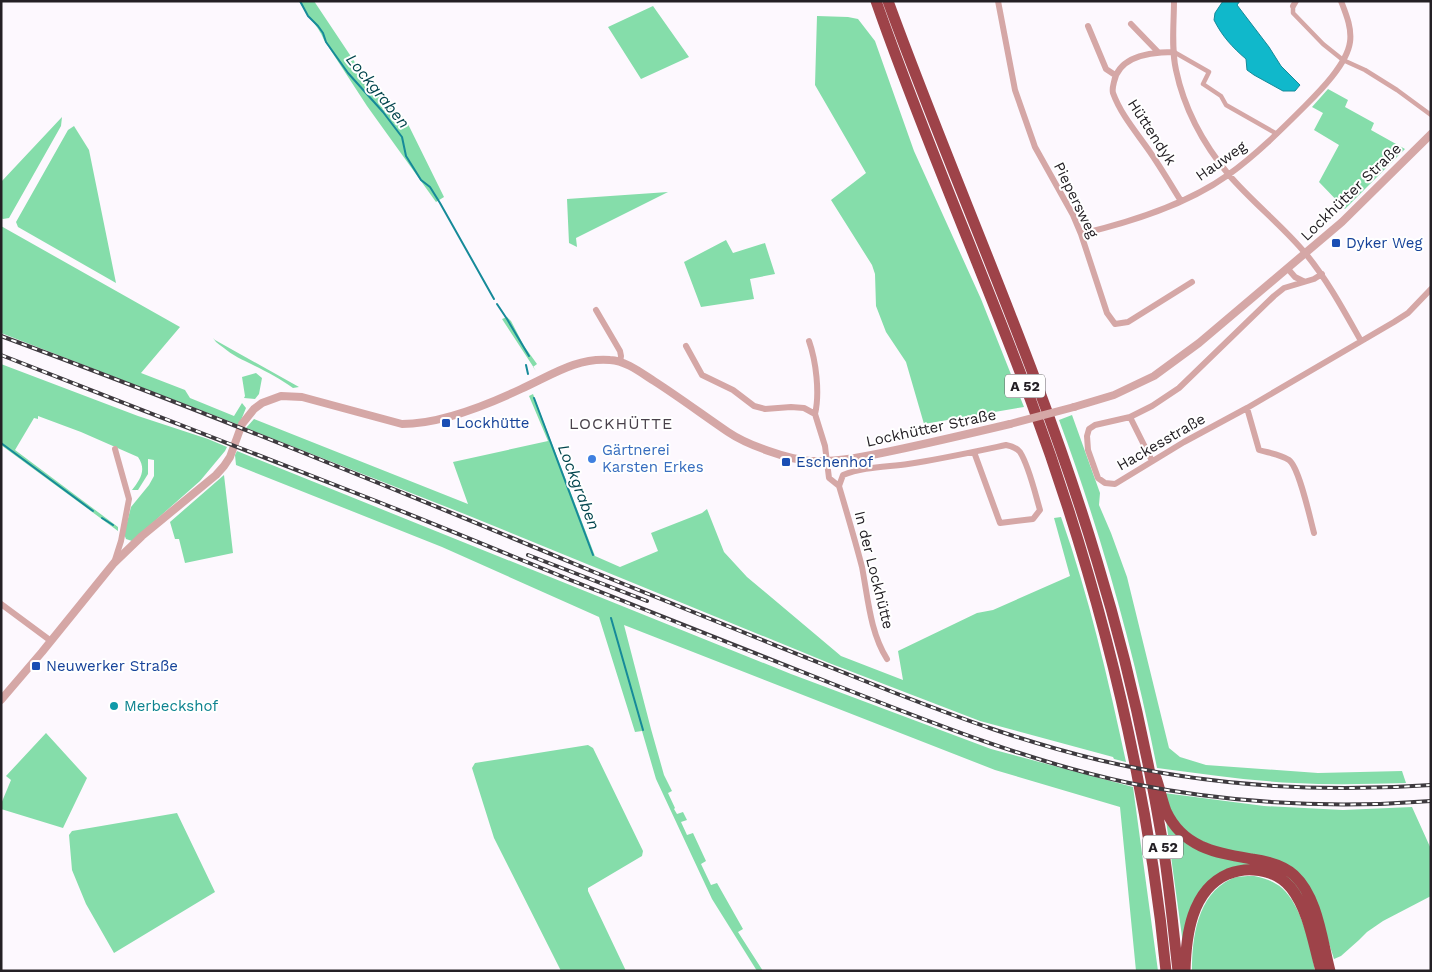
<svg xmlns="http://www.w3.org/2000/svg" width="1432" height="972" font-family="'Work Sans',sans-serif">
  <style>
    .green { fill: #85ddaa }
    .water { fill: #10b8cb; stroke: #168a99 }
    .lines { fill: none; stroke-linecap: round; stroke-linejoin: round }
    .stream { stroke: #168a99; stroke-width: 2 }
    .pedestrian { stroke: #d5a7a6; stroke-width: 4.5 }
    .minor { stroke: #d5a7a6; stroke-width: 6 }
    .tertiary { stroke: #d5a7a6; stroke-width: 8 }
    .motorway { stroke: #9e4349; stroke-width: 11 }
    .rail-casing { stroke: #3e3a3f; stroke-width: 4 }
    .rail { stroke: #fff; stroke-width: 2; stroke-dasharray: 5.5; stroke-linecap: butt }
    .tertiary-bridge { stroke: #d5a7a6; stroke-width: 8 }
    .transit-dot { fill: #1a4fb4; stroke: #fff; stroke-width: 2 }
    .shop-dot { fill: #3f7fe0; stroke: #fff; stroke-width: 2 }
    .culture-dot { fill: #0f9aa8; stroke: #fff; stroke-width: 2 }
    .labels { text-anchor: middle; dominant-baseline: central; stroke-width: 4; stroke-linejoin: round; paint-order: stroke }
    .shield { fill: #fff; stroke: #666366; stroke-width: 1 }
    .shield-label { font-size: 14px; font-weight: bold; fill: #242025 }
    .street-label { font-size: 15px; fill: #242025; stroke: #fff }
    .transit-label { font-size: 15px; fill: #164399; stroke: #fff; text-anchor: start }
    .shop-label { font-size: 15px; fill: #366cbe; stroke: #fff; text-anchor: start }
    .culture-label { font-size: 15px; fill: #0d838f; stroke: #fff; text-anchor: start }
    .water-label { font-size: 16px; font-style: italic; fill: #02454d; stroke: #fff }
    .neighbourhood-label { font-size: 16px; letter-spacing: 1px; fill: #49414b; stroke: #fff }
  </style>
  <rect width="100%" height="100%" fill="#fdf8fe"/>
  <path class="green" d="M299,1h15l56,84 36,35 38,77 -8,5 -69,-96 -43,-66c-6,-15 -18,-25 -25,-39z
    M653,6l36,51 -48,22 -33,-52z
    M817,16l31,1 10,2 17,22 39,110 67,148 43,108 -100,17 -18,-62 -20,-30 -10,-26 -1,-32 -3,-9 -41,-65 35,-27 -51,-88z
    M1328,89l20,11 -3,7 29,16 -3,7 34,19 -60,60 -26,-27 20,-37 -25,-15 9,-17 -11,-6z
    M62,117l-1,9 -52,92 -6,1 -2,-1v-36z
    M74,126l15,24 27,133 -98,-56 -2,-5 52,-92z
    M668,192l-92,46 1,9 -8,-4 -2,-44z
    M1,226l179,101 -39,46 44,17 5,8 44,18 8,-13 4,5 -7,17 -238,-92z
    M726,240l7,13 32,-10 10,31 -25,5 4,20 -53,8 -17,-45z
    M507,317l4,4 13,25 13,18 -4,3 3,4 -34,-52z
    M213,338l2,2 84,47 -6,1c-15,-11 -30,-18 -48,-27 -10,-4 -20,-12 -29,-19z
    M1,364l137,52 70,23 19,8 -2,4 -25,30 -68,60 -6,-2 -2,-5 7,-27 18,-22 5,-9v-16l-6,-1v15l-10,16h-6c8,-10 15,-20 6,-33l-57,-25 -43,-16v3l-4,-1 -19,32 103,77v4l-117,-86z
    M256,373l6,5 -3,16 -4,5 -11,-1 1,-2 -3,-19z
    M533,394l62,162 25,11 38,-16 -7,-18 51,-20 5,-4 17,43 23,25 94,79 62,24 -5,-29 79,-38 16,-3 77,-34 -16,-58 7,-1c28,79 47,162 65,245l-12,-3 -1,-2 -133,-36 -151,-58 -362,-148 -221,-87 8,-9 214,85 -15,-42 95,-21 -19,-45z
    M1072,415l28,78 -1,12 12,28 16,44 42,171 11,9 26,8 112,8 84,-2 4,12c-37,1 -74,2 -111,0 -46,-2 -92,-9 -138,-15 -23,-118 -56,-235 -98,-348z
    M237,451l554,223 200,75 142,38 25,184h-22l-16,-164 -125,-37 -371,-145 27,104 13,46 8,16 -4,2 7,15 -1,1 3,5 6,-2 4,8 -6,2 6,13 6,-2 13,28 -5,3 10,21 6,-2 26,46 -5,3 25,39h-6l-45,-72 -56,-120 -14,-48 -7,1 -36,-115 -157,-70 -206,-82 -1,-10z
    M224,475l9,78 -48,10 -6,-24h-4l-5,-17z
    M46,733l41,45 -24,50 -62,-19v-5l10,-24 -5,-4z
    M588,745l5,3 50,103 -1,5 -54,32v3l38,80h-65l-67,-133 -22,-70 3,-5z
    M1164,793l100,13 79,4 69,-3 19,42v47l-48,25 -16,11 -8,8 -18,16 -7,3 -21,-66 -86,-43 -16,-5 -14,-6 -13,-10 -10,-12z
    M177,813l38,79 -101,61 -28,-49 -14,-34 -3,-35 3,-4z
    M1166,820c6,8 12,16 20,22 32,25 86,10 112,43 16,19 23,61 30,86h-3c-8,-26 -15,-67 -33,-86 -26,-27 -71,-22 -91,8 -11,15 -14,33 -16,51h-2z
    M1254,876c10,2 20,5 28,12 19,17 29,58 33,83h-123c0,-33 5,-76 39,-92 6,-3 15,-3 23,-3z"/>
  <path class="water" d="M1223,1h17l-3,4 32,42 12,19 19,19 -5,6h-12l-29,-16 -7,-5 -1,-11c-14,-12 -24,-23 -32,-39l1,-7z"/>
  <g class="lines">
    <path class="stream" d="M300,1l8,15 10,10 5,7 3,9 22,31 35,39 19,25 4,19 15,24 9,7 10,16 54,96
      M497,304l10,15 22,37
      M526,365l2,9
      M534,398l59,157
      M1,443l92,68
      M102,518l11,7
      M611,618l32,112"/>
    <path class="pedestrian" d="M1293,6v7l30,31 20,16 22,10 32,20 34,25
      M1174,52l35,20 -6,12 18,12 5,9 51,29"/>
    <path class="minor" d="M998,1l17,89 20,57 38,68 8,19 26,79 8,11 13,-2 64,-40
      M1174,1c0,22 -3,47 2,69 8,38 28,75 53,105 24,28 54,51 77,79 22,27 38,57 55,87
      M1293,6l3,-5
      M1131,24l27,28
      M1088,26l18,43 9,6
      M1174,52c-22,0 -55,3 -60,30 -1,4 -2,7 -1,11 8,22 24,40 37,59 11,16 21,33 31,49
      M1081,234c50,-12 105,-29 147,-59 28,-20 53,-45 77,-69 15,-15 42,-42 45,-64 2,-14 -4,-28 -9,-41
      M1288,269l7,8 8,4
      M1322,274l-8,5 -30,9 -10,8 -95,92 -27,18 -22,11 -35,8 -6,4 -2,7 1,14 10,28 7,5 10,1 69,-42 63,-34 147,-86 14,-9 23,-24
      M596,310l24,41 1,5 -1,6
      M809,341c7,20 11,52 6,73
      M686,346l16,29 31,15 21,16 11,3 26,-2 13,1 11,6 10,32 4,32 10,8c8,27 16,54 23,81 6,31 8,65 25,92
      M1247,408l12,42c10,3 21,4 30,10 10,7 21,58 25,73
      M1130,417l22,44
      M839,486l4,-11c20,-8 43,-8 65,-11 33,-5 65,-12 98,-19 5,1 11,3 14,7 9,14 15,41 20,58l-7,9 -33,4 -26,-71
      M114,563l7,-22 8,-42 -14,-50
      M1,604l50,37"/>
    <path class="tertiary" d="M1074,407l40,-12 40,-19 45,-33 143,-121 89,-88
      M1,700l41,-48 72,-89 28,-27 74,-61 8,-9 6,-9 12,-33 12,-15 8,-6 19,-7 21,1 100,27c39,0 85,-19 119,-35 29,-13 56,-32 89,-29 16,1 30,12 44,21 25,16 49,34 74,51 19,13 59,27 82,29 29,1 58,-5 86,-11 38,-8 76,-17 114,-26"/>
    <path class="motorway" d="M876,1c47,135 105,266 155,400 68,184 116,375 135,570
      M888,1c68,187 152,369 209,560 28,91 49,184 65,278 7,44 11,88 16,132
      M1156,778c4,11 6,23 10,33 17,37 51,42 86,48 15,2 31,6 42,16 24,22 28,66 36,96
      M1185,971c1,-35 6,-81 43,-97 8,-3 17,-5 26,-4 14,1 28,7 37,18 18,23 22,55 30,83"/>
    <defs>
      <path id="rail" d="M1,336c200,74 397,154 593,236 99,40 197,80 296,119 69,27 137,52 209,69 109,26 220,33 332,25
        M1,355c125,49 251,97 375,146 66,26 131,53 197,80 91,37 183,73 275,109 92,36 184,72 281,93 99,20 201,26 302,18
        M528,555l119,46"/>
    </defs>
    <use href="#rail" class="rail-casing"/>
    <use href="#rail" class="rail"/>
    <path class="tertiary-bridge" d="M1010,424l64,-17"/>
  </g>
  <g class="transit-dot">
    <rect x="1331" y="238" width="10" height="10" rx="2.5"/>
    <rect x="441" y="418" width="10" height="10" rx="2.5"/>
    <rect x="781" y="457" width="10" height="10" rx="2.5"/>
    <rect x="31" y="661" width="10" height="10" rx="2.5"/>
  </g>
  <circle class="shop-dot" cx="592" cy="459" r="5"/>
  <circle class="culture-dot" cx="114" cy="706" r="5"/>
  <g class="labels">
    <g class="shield">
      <rect x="1005" y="374.5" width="40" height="23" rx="4"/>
      <rect x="1143" y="835.5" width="40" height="23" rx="4"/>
    </g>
    <g class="shield-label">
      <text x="1025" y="386">A 52</text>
      <text x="1163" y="847">A 52</text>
    </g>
    <g class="street-label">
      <text transform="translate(1152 132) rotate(57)">Hüttendyk</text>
      <text transform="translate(1221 161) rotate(-35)">Hauweg</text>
      <text transform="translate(1351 192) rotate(-44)">Lockhütter Straße</text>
      <text transform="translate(1076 200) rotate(64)">Piepersweg</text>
      <text transform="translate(931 428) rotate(-12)">Lockhütter Straße</text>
      <text transform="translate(1161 442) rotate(-30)">Hackesstraße</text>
      <text transform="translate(874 570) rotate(76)">In der Lockhütte</text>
    </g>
    <g class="transit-label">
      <text x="1346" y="243">Dyker Weg</text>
      <text x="456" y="423">Lockhütte</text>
      <text x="796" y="462">Eschenhof</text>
      <text x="46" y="666">Neuwerker Straße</text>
    </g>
    <g class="shop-label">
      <text x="602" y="450">Gärtnerei<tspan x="602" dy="17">Karsten Erkes</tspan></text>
    </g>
    <g class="culture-label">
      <text x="124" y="706">Merbeckshof</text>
    </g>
    <g class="water-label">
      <text transform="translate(378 91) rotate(51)">Lockgraben</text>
      <text transform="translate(579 487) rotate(69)">Lockgraben</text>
    </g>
    <g class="neighbourhood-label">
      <text x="621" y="423">LOCKHÜTTE</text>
    </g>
  </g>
  <rect width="1432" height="972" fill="none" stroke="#242025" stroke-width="5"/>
</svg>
